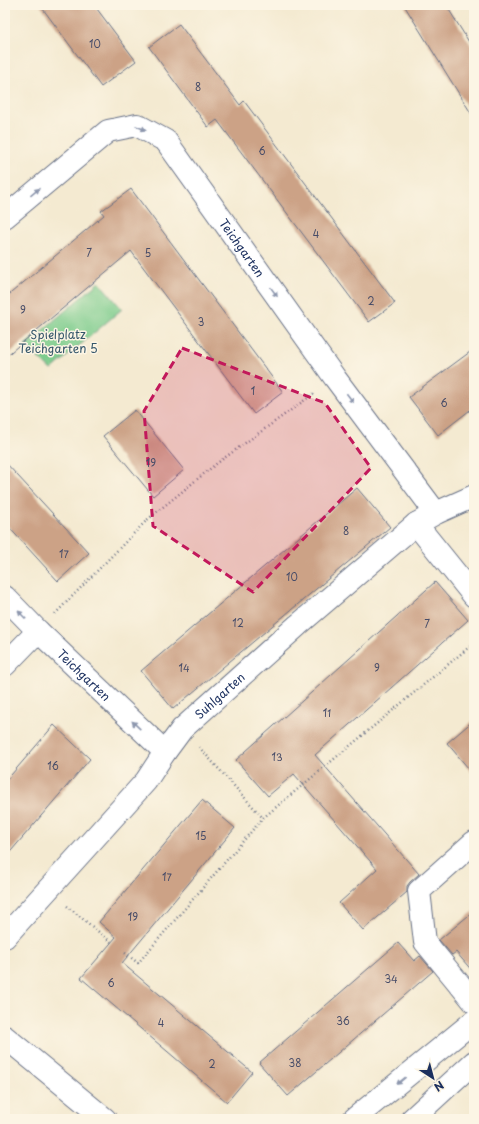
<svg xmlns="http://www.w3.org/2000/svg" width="479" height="1124" font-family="'Playpen Sans',sans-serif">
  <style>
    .green { fill: #7dcc8c; stroke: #4c7e75 }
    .building { fill: #cca286 }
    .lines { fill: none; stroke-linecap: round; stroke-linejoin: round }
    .minor-casing { stroke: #677086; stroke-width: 24 }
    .path { stroke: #677086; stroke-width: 2.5; stroke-dasharray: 1 3; stroke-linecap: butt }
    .minor { stroke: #fff; stroke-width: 22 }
    .oneway { fill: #8d97ae }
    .marked { fill: #c2185b; fill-opacity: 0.2; stroke: #c2185b; stroke-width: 3; stroke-dasharray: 8 5; stroke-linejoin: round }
    .labels { text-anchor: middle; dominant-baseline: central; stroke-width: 3; stroke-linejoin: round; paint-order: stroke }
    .number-label { font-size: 10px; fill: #474c68 }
    .street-label { font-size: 12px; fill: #1b2f5e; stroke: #fcf5e5 }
    .park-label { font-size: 12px; fill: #34566a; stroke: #fcf5e5 }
  </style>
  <rect width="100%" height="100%" fill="#fcf5e5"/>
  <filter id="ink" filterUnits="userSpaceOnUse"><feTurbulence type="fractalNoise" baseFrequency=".025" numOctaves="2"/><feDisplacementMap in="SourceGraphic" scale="8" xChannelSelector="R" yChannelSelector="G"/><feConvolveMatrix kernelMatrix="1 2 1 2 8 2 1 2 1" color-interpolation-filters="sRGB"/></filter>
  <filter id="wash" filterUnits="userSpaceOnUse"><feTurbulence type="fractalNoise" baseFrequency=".012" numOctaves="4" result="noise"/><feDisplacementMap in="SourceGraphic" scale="16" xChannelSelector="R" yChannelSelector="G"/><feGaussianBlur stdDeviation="0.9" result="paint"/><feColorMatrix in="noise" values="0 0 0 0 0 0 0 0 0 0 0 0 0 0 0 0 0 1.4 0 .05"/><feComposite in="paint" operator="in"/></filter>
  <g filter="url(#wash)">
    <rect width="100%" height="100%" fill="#f4ead1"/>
    <path class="green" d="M99,282l23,27 -71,61 -26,-25z"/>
    <g id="blocks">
      <path class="building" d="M40,5h54l42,56 -35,26z
        M404,5h42l28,45v68z
        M179,24l61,81 4,-4 151,202 -26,19 -152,-202 -9,7 -59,-80z
        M131,189l152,203 -29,22 -123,-163 -126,106v-59l99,-83 -3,-4z
        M474,349v58l-36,28 -29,-38z
        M135,410l49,60 -31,26 -50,-60z
        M5,462l84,91 -31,28 -53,-58z
        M357,488l33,39 -217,182 -32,-38z
        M435,582l33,38 -153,135 104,119 -9,8 -3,4v6l-44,38 -24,-27 38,-34 -83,-95 -26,22 -32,-36z
        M474,720v55l-27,-32z
        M54,725l36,34 -85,99v-76z
        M202,800l33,28 -113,135 130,109 -25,30 -146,-124 35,-41 -17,-15z
        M474,911v62l-18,-21 -4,3 -13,-15z
        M398,943l16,18 6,-5 13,15 -145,125 -29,-33z"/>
    </g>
  </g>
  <g filter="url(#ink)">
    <use href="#blocks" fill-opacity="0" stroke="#677086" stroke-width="1"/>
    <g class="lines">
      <defs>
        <g id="minor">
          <path id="s1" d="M5,217l103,-86 29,-6 29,16 169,237 101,135"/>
          <path d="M416,524l58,72"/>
          <path id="s2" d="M5,597l33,34 127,121"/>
          <path d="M5,665l33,-34"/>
          <path d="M474,842l-55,49 6,51 49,60"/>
          <path id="s3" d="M5,937l141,-156 19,-29 17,-23 116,-104 118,-101 20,-11 38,-17"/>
          <path d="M5,1037l100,82"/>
          <path d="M354,1119l120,-98"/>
          <path d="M412,1119l62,-57"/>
        </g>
      </defs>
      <use href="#minor" class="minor-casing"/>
      <path class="path" d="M55,614l92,-94 69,-56 100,-72
        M199,747l64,71
        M67,906l44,36
        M125,953l13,10 125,-145 211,-175
        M325,1119l5,-4
        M473,1119l1,-1"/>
      <use href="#minor" class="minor"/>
    </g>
    <defs><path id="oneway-solid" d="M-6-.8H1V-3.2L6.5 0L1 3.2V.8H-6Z"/></defs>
    <g class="oneway">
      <use href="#oneway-solid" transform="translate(141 128) rotate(23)"/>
      <use href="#oneway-solid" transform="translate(35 192) rotate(-40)"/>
      <use href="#oneway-solid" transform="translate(274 292) rotate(54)"/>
      <use href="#oneway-solid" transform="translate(350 398) rotate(53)"/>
      <use href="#oneway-solid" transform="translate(22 615) rotate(-134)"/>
      <use href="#oneway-solid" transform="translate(136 725) rotate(-136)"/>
      <use href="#oneway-solid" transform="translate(401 1081) rotate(141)"/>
    </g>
  </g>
  <path class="marked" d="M182,348l143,55 46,65 -118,124 -100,-66 -9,-115z"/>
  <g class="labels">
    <g class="number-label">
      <text x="95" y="43">10</text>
      <text x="198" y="86">8</text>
      <text x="262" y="150">6</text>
      <text x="316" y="233">4</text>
      <text x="89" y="252">7</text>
      <text x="148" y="252">5</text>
      <text x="371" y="300">2</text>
      <text x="23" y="309">9</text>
      <text x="201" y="321">3</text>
      <text x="253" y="390">1</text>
      <text x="444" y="402">6</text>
      <text x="151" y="462">19</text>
      <text x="346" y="530">8</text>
      <text x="64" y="553">17</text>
      <text x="292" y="576">10</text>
      <text x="238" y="622">12</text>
      <text x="427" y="623">7</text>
      <text x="184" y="667">14</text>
      <text x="377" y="667">9</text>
      <text x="327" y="712">11</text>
      <text x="277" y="756">13</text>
      <text x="53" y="765">16</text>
      <text x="201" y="835">15</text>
      <text x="167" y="876">17</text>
      <text x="133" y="916">19</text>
      <text x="391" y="978">34</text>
      <text x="111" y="982">6</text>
      <text x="343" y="1020">36</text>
      <text x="161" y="1022">4</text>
      <text x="295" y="1062">38</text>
      <text x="212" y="1063">2</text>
    </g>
    <g class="street-label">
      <text stroke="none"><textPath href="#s1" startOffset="328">Teichgarten</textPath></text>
      <text stroke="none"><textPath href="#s2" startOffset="111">Teichgarten</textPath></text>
      <text stroke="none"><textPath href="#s3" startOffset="324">Suhlgarten</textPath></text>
    </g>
    <g class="park-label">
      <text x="58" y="334">Spielplatz<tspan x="58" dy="14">Teichgarten 5</tspan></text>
    </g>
  </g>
  <rect width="479" height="1124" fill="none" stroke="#fcf5e5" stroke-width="20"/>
  <g transform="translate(433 1078) rotate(144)" stroke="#fcf5e5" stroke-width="3" paint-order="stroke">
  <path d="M0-3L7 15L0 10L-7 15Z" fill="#1b2f5e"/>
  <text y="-6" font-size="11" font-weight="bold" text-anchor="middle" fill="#1b2f5e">N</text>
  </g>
</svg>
